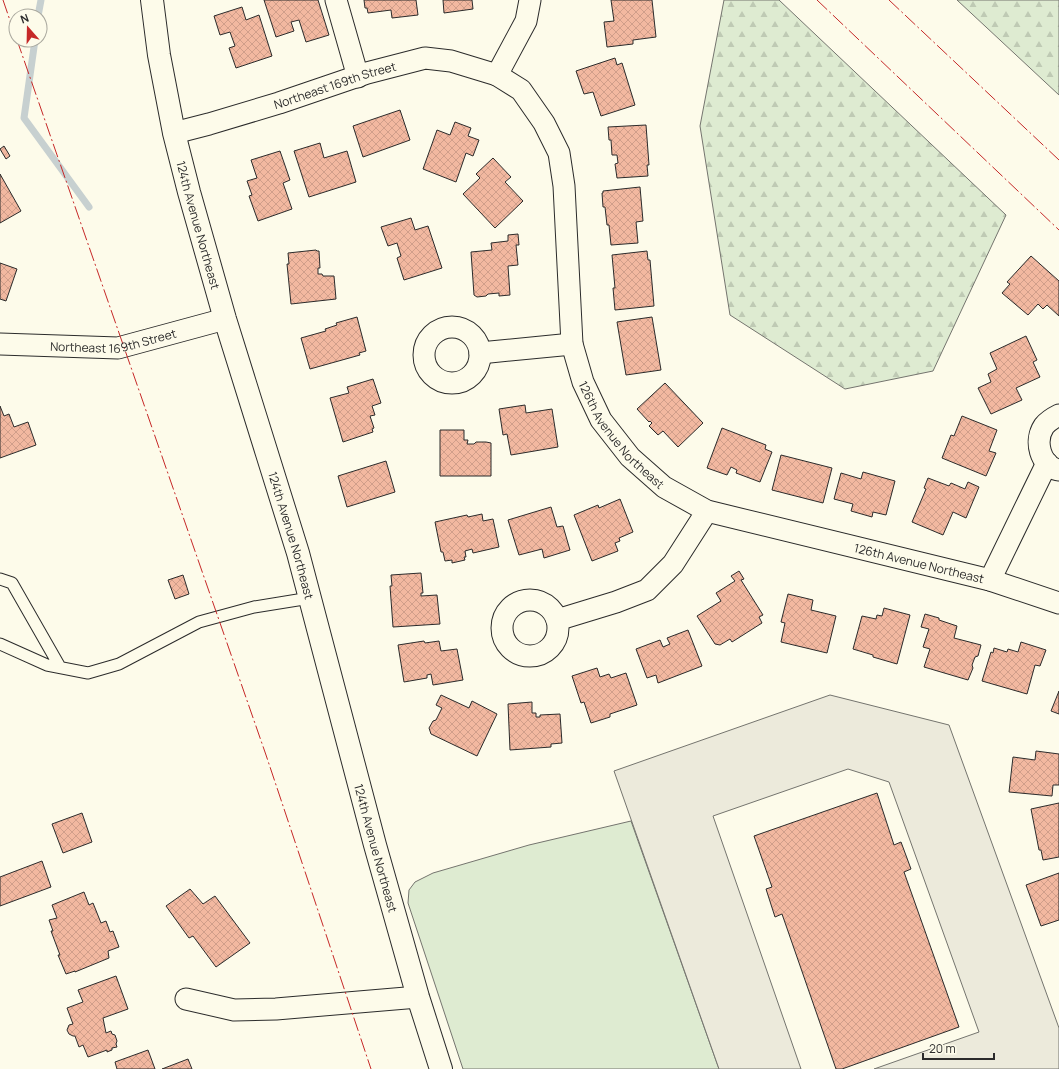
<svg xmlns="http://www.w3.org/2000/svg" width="1059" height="1069" font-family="Manrope,sans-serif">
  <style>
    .green { fill: #deebd1; stroke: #74746e }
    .forest { fill: url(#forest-firs); stroke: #74746e }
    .parking { fill: #eceadb; stroke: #74746e }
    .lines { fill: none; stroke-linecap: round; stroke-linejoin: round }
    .stream { stroke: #c7d0d0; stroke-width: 7 }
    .building { fill: url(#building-cross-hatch); stroke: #2b2b2b }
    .lane-casing { stroke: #2b2b2b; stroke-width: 13 }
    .street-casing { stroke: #2b2b2b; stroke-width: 23 }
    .secondary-casing { stroke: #2b2b2b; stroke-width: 24 }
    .lane { stroke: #fdfbea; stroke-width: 11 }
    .street { stroke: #fdfbea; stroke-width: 21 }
    .secondary { stroke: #fdfbea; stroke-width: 22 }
    .power { stroke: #c62828; stroke-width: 1; stroke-dasharray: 14 3 2 3; stroke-linecap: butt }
    .labels { text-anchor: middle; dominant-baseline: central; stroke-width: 3; stroke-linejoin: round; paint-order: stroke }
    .street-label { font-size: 12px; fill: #2b2b2b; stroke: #fdfbea }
  </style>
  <defs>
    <pattern id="forest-firs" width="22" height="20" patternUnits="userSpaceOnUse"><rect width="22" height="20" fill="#deebd1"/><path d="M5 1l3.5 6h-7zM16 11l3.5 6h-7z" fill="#bfcab4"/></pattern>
    <pattern id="building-cross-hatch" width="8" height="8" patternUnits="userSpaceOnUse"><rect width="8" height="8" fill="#f2b8a0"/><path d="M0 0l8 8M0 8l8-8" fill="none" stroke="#d09e8a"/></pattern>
  </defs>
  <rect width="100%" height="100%" fill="#fdfbea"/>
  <path class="green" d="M631,821l88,248h-256l-55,-166 1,-13 6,-8 18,-9 96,-28z"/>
  <path class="forest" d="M724,0h55l227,215 -73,156 -88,18 -115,-74 -30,-189z
    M957,0h102v95z"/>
  <path class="parking" d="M830,695l119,30 110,303v41h-185l105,-37 -90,-250 -41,-13 -135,47 88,253h-82l-105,-298z"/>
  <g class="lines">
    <path class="stream" d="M38,16l3,-16
      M35,40l-11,78 65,89"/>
  </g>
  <path class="building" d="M264,0h54l11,35 -23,7 -7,-22 -8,2 3,9 -18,6z
    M364,0h52l2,15 -26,3 -1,-8 -23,3 -1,-5h-2z
    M443,0h29l1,9 -29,4z
    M611,0h41l4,37 -23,3v4l-26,3 -3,-25 10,-1z
    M242,7l4,13 13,-5 13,41 -36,12 -7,-20 6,-2 -5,-14 -10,3 -6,-19z
    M615,58l2,7 5,-2 13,42 -34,11 -8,-24 -9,2 -8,-23z
    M400,110l10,30 -47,17 -10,-31z
    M455,122l16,6 -3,8 11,4 -6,16 -7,-3 -10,29 -33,-13 14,-39 13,5z
    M646,125l3,40h-2l1,11 -31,2 -2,-14 3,-1 -1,-8h-5l-1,-15h-2l-1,-13z
    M320,143l4,15 23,-7 9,31 -47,15 -15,-46z
    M4,146l6,10 -4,3 -6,-10z
    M280,151l10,29 -7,3 9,26 -34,12 -9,-25 3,-1 -5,-14 10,-3 -6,-18z
    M493,158l18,19 -6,5 18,19 -28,27 -32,-34 17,-16 -4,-4z
    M0,174l21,37 -21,12z
    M640,187l3,34 -7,1 2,21 -27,2 -2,-20h-2l-2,-18h-2l-1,-14h1v-2z
    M411,218l4,12 13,-4 14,42 -38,12 -7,-22 4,-2 -4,-13 -9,3 -7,-19z
    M518,234l1,11h-3l2,20 -10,1 2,29 -11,1v-3l-11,1 -2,2 -9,1 -3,-2 -3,-43 21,-2 -1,-7 17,-2v-6z
    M316,250l1,1h2l1,17h-2v6h4l1,2h11l2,23 -45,5 -4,-40h2l-1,-11z
    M647,251l1,9h2l4,46 -39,4 -2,-22h2l-3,-33z
    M1031,256l28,25v35l-12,-11 -4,4 -5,-5 -10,11 -26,-22 8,-9 -3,-2z
    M0,263l17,6 -11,32 -6,-2z
    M357,317l9,34 -7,2 1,2 -50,14 -9,-31 25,-7 -1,-2 12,-4 -1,-2z
    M652,317l9,53 -35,5 -9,-53z
    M1026,336l11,24 -4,2 7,15 -24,11 6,12 -31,14 -13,-26 13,-6 -3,-8 9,-5 -7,-16z
    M373,379l8,24 -9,3 3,9 -5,1 4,12 -2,1 1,3 -30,10 -13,-44 19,-5 -2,-6z
    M665,383l38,40 -25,24 -15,-16 -5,4 -9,-9 3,-3 -2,-2 -1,1 -12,-13z
    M525,405l1,8 26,-4 6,38 -47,8 -4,-21 -4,1 -4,-26z
    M0,406l4,10 5,-2 5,13 14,-5 8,23 -36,13z
    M962,416l35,14 -8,21 7,2 -10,23 -44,-18 9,-23 3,1z
    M722,428l44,17 -1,4 7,3 -12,30 -24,-9 1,-3 -6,-3 -4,8 -20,-7z
    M440,430h24v10h4l-1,4h7l2,-2h10l5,1v33h-51z
    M781,455l51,13 -9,35 -51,-13z
    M386,461l9,31 -48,15 -9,-31z
    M863,472l32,9 -9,34 -13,-3 -1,5 -21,-6 2,-7 -19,-5 7,-26 20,6z
    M928,478l21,8 2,-3 14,6 3,-7 11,5 -13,31 -13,-6 -10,23 -31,-13 14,-33 -2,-1z
    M620,499l13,33 -14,6 1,3 -5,2 3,8 -26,10 -18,-46 24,-10 1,3z
    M551,507l6,20 6,-1 7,24 -26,8 -2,-9 -23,6 -11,-35z
    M482,514l1,7 10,-2 6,28 -26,6 -1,-4 -7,2 1,6h-2l1,3 -13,3v-3l-7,1 -2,-9h-2l-6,-30 32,-7 1,2z
    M739,571l5,8 -3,1 22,35 -4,2 3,6 -30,19 -2,-3 -10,6 -5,-1 -18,-28 24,-15 -5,-8 19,-12 -4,-5z
    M421,573l2,20h-2v3l16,-1 3,29 -47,3 -3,-41h2l-1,-11z
    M183,575l6,19 -14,5 -7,-19z
    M788,594l25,6 -2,10 25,6 -9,37 -46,-11 4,-19 -4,-1z
    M884,608l26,7 -13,49 -24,-7v-2l-20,-6 9,-33 14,3 1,-4 5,1z
    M925,614l14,4v2l18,6 -3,12 27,7 -3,11 -3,1 -3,8 1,3 -5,12 -44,-13 6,-18 -7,-2 6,-18 -8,-2z
    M688,630l14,36 -44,17 -2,-8 -9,3 -11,-29 24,-9 3,7 7,-3 -3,-6z
    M424,641l1,2 14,-2 2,10 16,-2 6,31 -30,5 -2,-11 -4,1v3l-23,4 -6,-37z
    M1021,642l25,8 -6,16 -5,-1 -8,29 -45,-13 9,-29 2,1 1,-5 13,4 1,-3 10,3z
    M597,668l3,9 9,-3 2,4 15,-5 11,32 -27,9v3l-19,6 -7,-21 -3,1 -9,-27z
    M1059,691v23l-8,-3z
    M441,695l28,13 3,-7 25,13 -20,42 -46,-22 -2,-6 4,-7 3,-1 6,-12 -6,-3z
    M532,702v11h4v4h4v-2l20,-1 2,29 -11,1v3l-41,3 -2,-46z
    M1036,751l23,3v31h-6l-1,11 -43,-4 4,-35 22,3z
    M877,793l17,52 7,-3 10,27 -7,3 55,155 -117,42h-6l-54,-155 -7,3 -9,-28 6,-2 -18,-51z
    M1059,803v54l-16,3 -2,-10h-2l-8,-41z
    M82,813l10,29 -29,11 -11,-29z
    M42,861l9,26 -51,19v-29z
    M1059,873v47l-18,6 -15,-41z
    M190,889l13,15 12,-8 35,47 -34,24 -23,-31 -4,2 -23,-32z
    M84,892l5,13 4,-2 8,20 5,-2 4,11 3,-1 6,16 -11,4 1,7 -34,14v-1l-9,3 -8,-19h2l-9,-24h2l-4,-11 8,-2 -5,-13z
    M116,976l12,33 -25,9 3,15 5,-2 1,3 3,1 2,6 -1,3 1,3 -5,1v2l-5,2v-2l-19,7 -5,-12 -4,2 -4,-11h-2l-4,-2 -2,-4 2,-5 4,-1 -6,-16 16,-6 -5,-12z
    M148,1050l7,19h-38l-2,-7z
    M188,1059l4,10h-30z"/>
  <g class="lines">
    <defs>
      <path id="lane" d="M0,579l12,4 48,84
        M0,644l47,21 41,8 31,-9 80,-42 55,-15 56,-9"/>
      <g id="street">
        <path d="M336,0l22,77"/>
        <path id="s1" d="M530,0l-4,21 -29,54 24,15 23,33 15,30 5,33 8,158 11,38 18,38 29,37 34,30 43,24 283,69 69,23"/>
        <path id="s2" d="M174,133l35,-9 70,-21 88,-30 58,-15 26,3 46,14"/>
        <circle cx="452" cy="355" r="28"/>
        <path id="s3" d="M0,344l118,4 107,-29"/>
        <path d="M480,353l92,-9"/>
        <path d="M1058,470c-18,-5 -24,-29 -14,-44 4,-5 9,-8 15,-11"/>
        <path d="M990,580l57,-117"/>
        <circle cx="530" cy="628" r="28"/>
        <path d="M557,620l59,-18 31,-12 26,-26 34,-53"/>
        <path d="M186,999l48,11 42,-1 142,-12"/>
      </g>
      <g id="secondary">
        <path id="s4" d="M152,0l7,55 15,78 15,59 36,127 73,234 77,292 43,152 23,72"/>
      </g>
    </defs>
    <use href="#lane" class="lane-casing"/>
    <use href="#street" class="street-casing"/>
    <use href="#secondary" class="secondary-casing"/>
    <use href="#lane" class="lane"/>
    <use href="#street" class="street"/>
    <use href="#secondary" class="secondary"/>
    <path class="power" d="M3,0l13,38
      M817,0l242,230
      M889,0l170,160
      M17,40l249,715 105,314"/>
  </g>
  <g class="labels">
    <g class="street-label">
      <text stroke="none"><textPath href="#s2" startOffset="168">Northeast 169th Street</textPath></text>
      <text stroke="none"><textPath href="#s4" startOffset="230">124th Avenue Northeast</textPath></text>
      <text stroke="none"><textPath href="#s3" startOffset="114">Northeast 169th Street</textPath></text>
      <text stroke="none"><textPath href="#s1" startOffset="482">126th Avenue Northeast</textPath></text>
      <text stroke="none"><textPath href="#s4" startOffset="554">124th Avenue Northeast</textPath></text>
      <text stroke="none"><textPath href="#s1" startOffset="818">126th Avenue Northeast</textPath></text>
      <text stroke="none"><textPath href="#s4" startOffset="878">124th Avenue Northeast</textPath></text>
    </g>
  </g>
  <g transform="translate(28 28) rotate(340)"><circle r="19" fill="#fdfbea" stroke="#a9a89e"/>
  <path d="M0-3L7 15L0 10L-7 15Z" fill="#c62828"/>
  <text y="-6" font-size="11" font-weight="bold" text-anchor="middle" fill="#2b2b2b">N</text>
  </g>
  <path d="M923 1053v6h71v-6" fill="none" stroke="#2b2b2b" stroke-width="2"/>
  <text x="929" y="1053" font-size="12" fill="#2b2b2b" stroke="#fdfbea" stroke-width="3" paint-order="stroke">20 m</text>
</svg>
